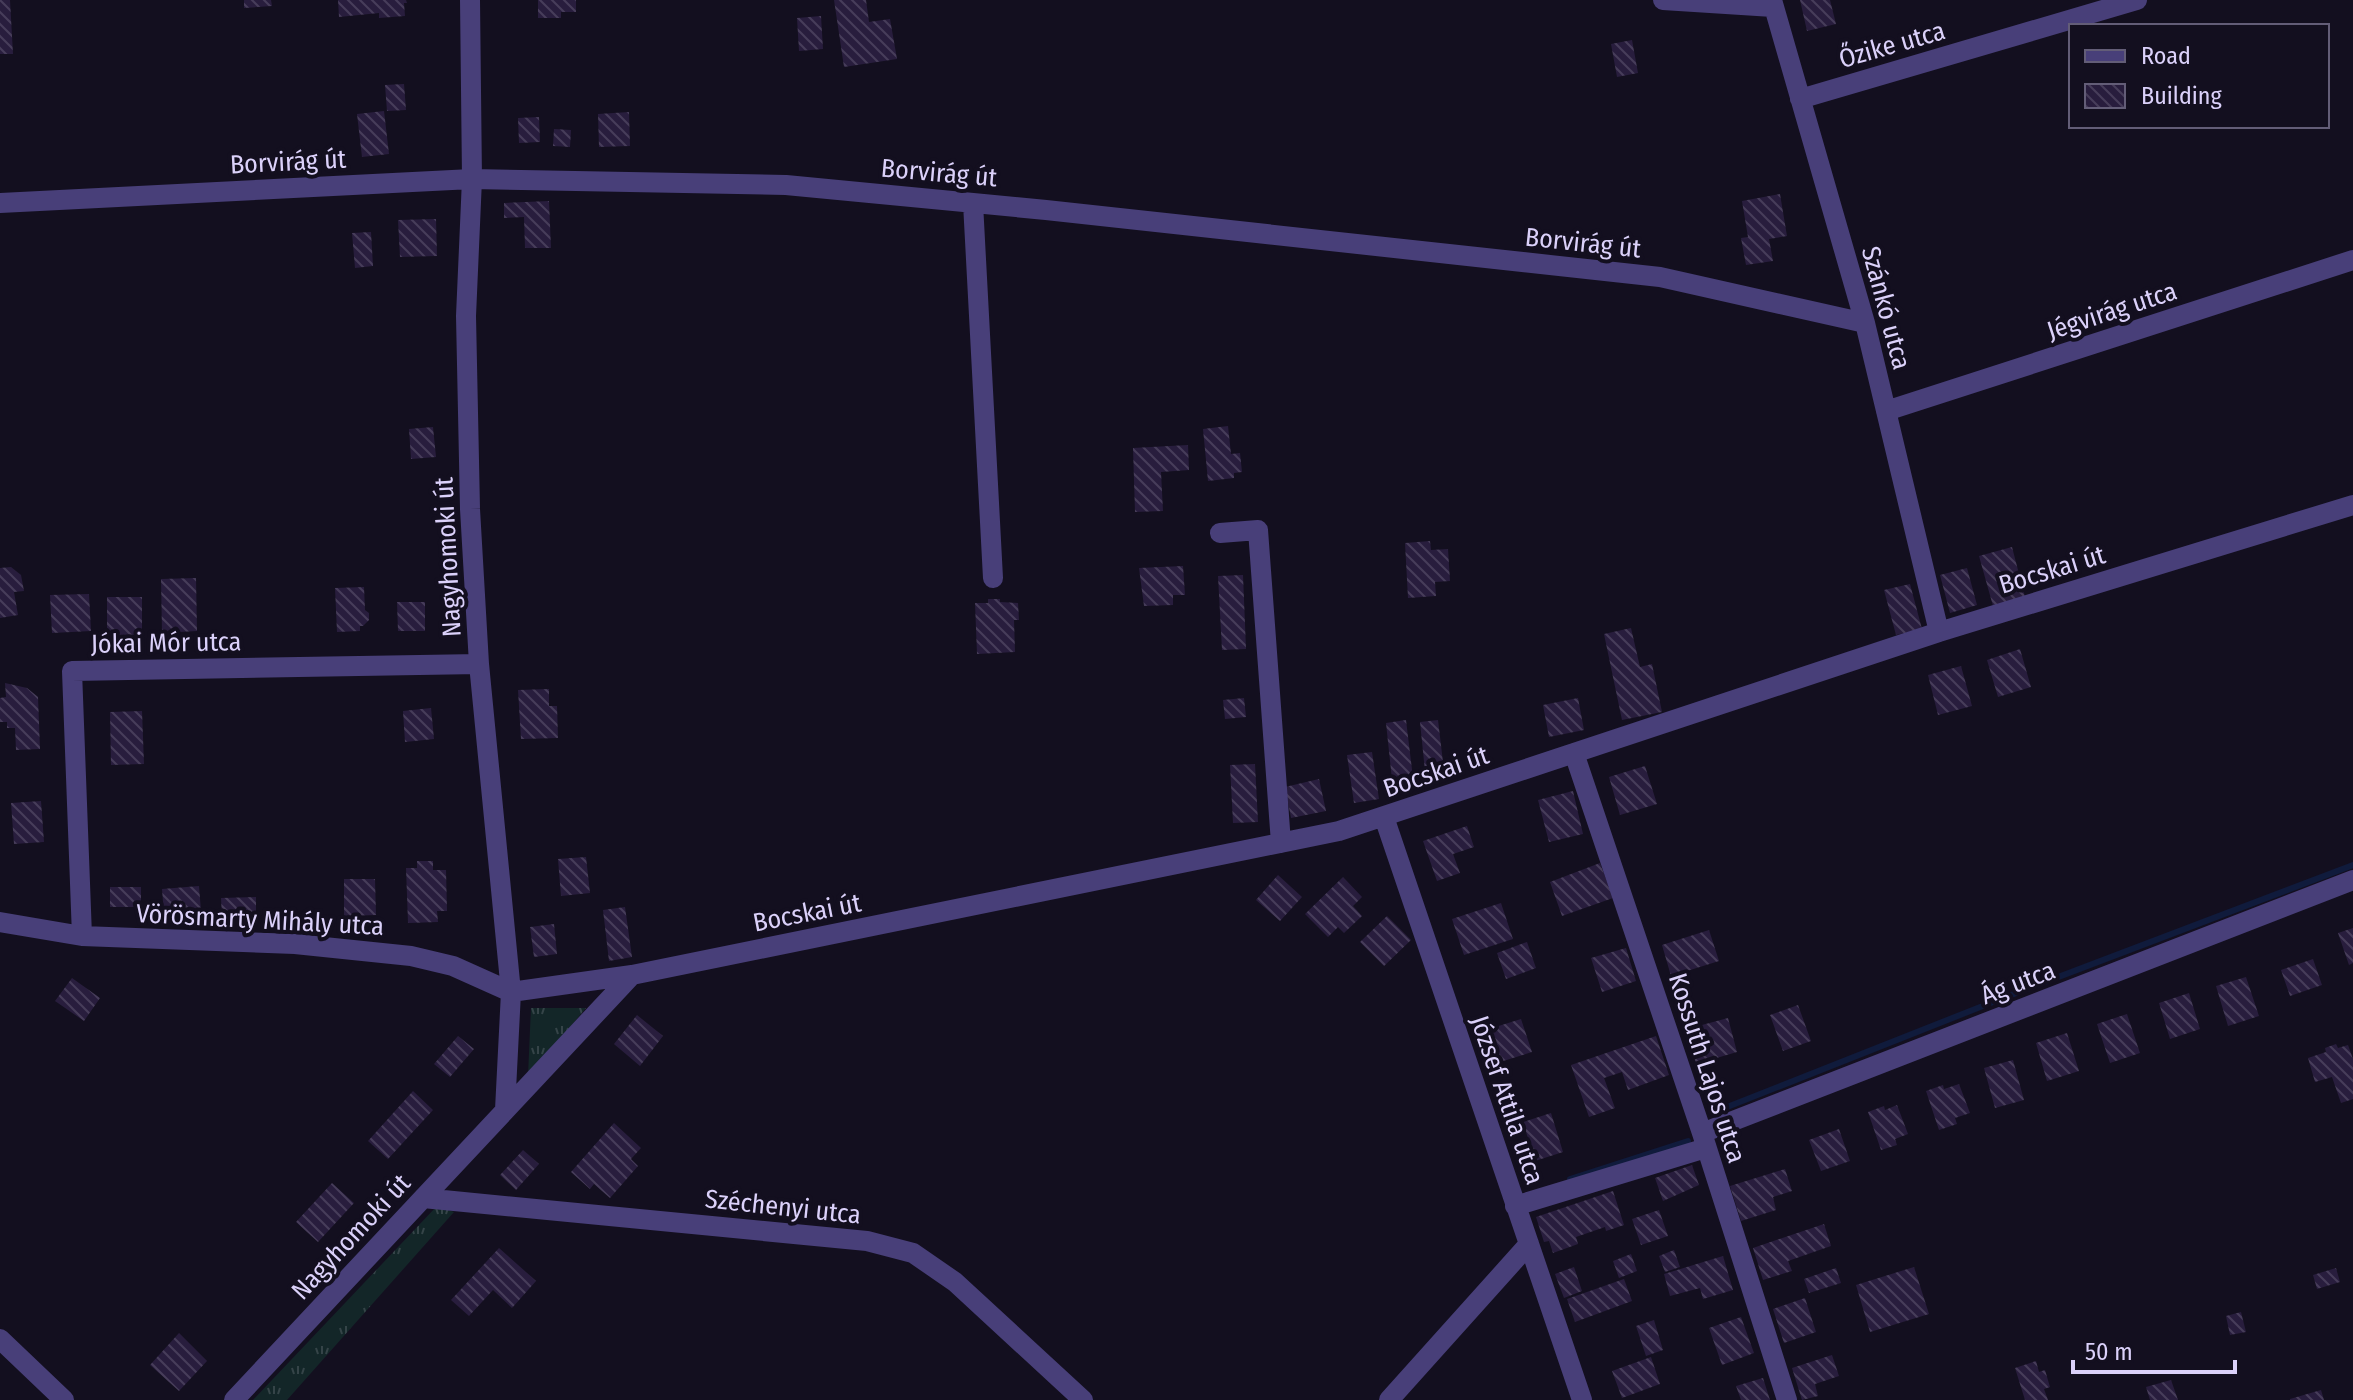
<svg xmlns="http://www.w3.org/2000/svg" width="2353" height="1400" font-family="'Fira Sans Condensed',sans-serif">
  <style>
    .grass { fill: url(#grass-tufts) }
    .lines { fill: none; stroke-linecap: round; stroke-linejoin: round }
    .stream { stroke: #101b3c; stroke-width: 6 }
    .building { fill: url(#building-back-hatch) }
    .minor { stroke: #483f79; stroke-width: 20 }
    .labels { text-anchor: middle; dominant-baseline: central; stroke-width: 8; stroke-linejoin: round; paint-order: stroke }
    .street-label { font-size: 26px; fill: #dbd1fa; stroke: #130f1f }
  </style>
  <defs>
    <pattern id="grass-tufts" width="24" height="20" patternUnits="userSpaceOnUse" patternTransform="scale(2)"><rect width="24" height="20" fill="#132628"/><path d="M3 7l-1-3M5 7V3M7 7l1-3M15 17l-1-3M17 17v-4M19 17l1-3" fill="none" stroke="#354448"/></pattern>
    <pattern id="building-back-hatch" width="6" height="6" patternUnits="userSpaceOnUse" patternTransform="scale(2)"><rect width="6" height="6" fill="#281d3d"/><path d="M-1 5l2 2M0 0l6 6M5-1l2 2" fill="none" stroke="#473d5a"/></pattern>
  </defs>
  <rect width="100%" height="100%" fill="#130f1f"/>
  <path class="grass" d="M531,1008h55l-58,69z
    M437,1206l17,6 -167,188h-34z"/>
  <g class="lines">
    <path class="stream" d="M1717,1111l281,-111 355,-135
      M1570,1179l118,-38"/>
  </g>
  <path class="building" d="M0,0h10l3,54h-13z
    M244,0h27l1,6 -28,2z
    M338,0h68l1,3h-3l1,13 -26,2v-5l-40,4z
    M538,0h38v12h-15v6h-23z
    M834,0h32l3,22 21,-3 7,40 -53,8z
    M1800,0h30l6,24 -29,7z
    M821,16l2,33 -24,2 -2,-33z
    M1632,40l6,33 -21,4 -6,-33z
    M404,84l2,26 -19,1 -2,-26z
    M384,111l5,43 -27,3 -5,-43z
    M629,112l1,34 -31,1 -1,-33z
    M539,117l1,25 -21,1 -1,-25z
    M554,129l17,1 -1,17 -17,-1z
    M1780,194l7,42 -18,3 4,22 -27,4 -5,-27 7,-1 -6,-36z
    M549,201l2,47h-26l-1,-31 -20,1v-15z
    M436,219l1,37 -37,1 -2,-37z
    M371,232l2,34 -18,2 -3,-35z
    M1228,426l3,28 9,-1 2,19 -8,1v5l-26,3 -5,-52z
    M433,427l3,30 -25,2 -2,-30z
    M1188,445l1,25 -28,2 2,39 -28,1 -2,-64z
    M1430,541l1,9 17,-1 2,32 -15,1 1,14 -28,2 -3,-55z
    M2012,547l13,50 -32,9 -14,-50z
    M1183,566l2,29h-12v10l-29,1 -5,-38z
    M11,567l10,8 3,16 -10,1 4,23 -18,3v-50z
    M1967,568l10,37 -27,8 -10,-38z
    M1243,575l3,74 -24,1 -4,-74z
    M196,578l1,53 -35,2 -1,-54z
    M1910,584l12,45 -26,6 -12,-45z
    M364,587l1,23 4,3v7l-6,6h-3v5l-23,1 -2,-44z
    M89,594l2,37 -39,2 -2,-38z
    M107,597h35v38h-35z
    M988,599h12v3l18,1 1,17h-5l1,32 -38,2 -2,-51h13z
    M397,602h28v29h-27z
    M1631,628l9,39 12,-3 10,48 -40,8 -18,-86z
    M2020,649l11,38 -33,10 -11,-37z
    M1961,666l11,40 -34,9 -10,-40z
    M5,683l22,5 11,9 2,52 -24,1 -1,-22h-8v-6h-7v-24l6,-1z
    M549,689v17h8l1,32 -37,1 -3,-49z
    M1244,698l2,19 -21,2 -2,-19z
    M1578,698l6,32 -35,7 -6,-32z
    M431,708l3,31 -29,3 -2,-31z
    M142,711l2,53 -33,1 -1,-53z
    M1406,720l8,66 -21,3 -7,-66z
    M1438,720l7,59 -19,2 -6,-59z
    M1372,752l7,47 -25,4 -7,-48z
    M1255,764l3,58 -25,1 -3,-58z
    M1645,766l12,38 -37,11 -11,-38z
    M1319,779l7,32 -35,7 -6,-31z
    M1573,791l10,43 -34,8 -11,-42z
    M41,801l3,41 -30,2 -3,-41z
    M1467,826l7,21 -21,7 7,19 -23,8 -14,-40z
    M586,857l4,36 -29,3 -3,-37z
    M417,861h16v9h13l1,41h-10l1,11 -30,1 -2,-55h11z
    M1600,863l13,35 -51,18 -12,-34z
    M1278,875l24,22 -22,24 -24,-21z
    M1343,877l19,20 -9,9 9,10 -18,17 -6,-6 -10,10 -23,-23z
    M344,879h31l1,36 -32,1z
    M199,886l2,25 -37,4 -2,-26z
    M110,887h31v20h-31z
    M256,897v20l-34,1 -1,-20z
    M1501,903l12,36 -49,16 -12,-36z
    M625,907l7,50 -23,4 -6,-51z
    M1387,916l24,24 -27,26 -24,-24z
    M554,924l3,30 -23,3 -4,-30z
    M2353,928v35l-4,2 -11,-32z
    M1709,930l10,31 -48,15 -9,-31z
    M1527,942l9,26 -30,11 -9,-26z
    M1626,948l10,33 -34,11 -11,-34z
    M2313,959l9,26 -32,11 -9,-26z
    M2246,977l13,39 -31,10 -12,-40z
    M72,978l28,20 -16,23 -29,-20z
    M2189,993l11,36 -30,10 -11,-36z
    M1798,1005l13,36 -28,10 -13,-36z
    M2127,1014l13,39 -30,10 -13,-39z
    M637,1015l26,21 -23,30 -26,-22z
    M1728,1018l9,34 -41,12 -9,-35z
    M1521,1019l11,33 -32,10 -11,-33z
    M2067,1033l12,38 -32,10 -11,-38z
    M458,1036l16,13 -24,28 -16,-13z
    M1656,1036l13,39 -41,15 -6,-18 -18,6 11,30 -26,9 -18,-52z
    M2336,1044l2,4 10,-3 5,14v40l-12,4 -9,-26 -17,5 -7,-24 18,-6 -1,-4z
    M2013,1060l11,40 -29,8 -11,-40z
    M1959,1084l11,29 -15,5 2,6 -18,6 -13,-39 17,-6 1,4z
    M413,1091l20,19 -45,49 -20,-18z
    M1897,1105l11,29 -13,5 2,6 -16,5 -13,-38 16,-6 1,4z
    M1551,1113l12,39 -28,9 -12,-39z
    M614,1123l27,25 -10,11 7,7 -28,32 -16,-14 -4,5 -19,-17z
    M1839,1129l11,32 -29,10 -12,-31z
    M523,1150l16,14 -23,26 -16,-15z
    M1692,1165l7,20 -36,16 -8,-23z
    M1785,1169l7,22 -19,6 3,13 -35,11 -11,-35z
    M332,1183l22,20 -36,39 -22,-20z
    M1613,1191l11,34 -18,6 -1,-4 -29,10 2,7 -25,9 -4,-12 -5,1 -8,-25z
    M1659,1210l9,26 -27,9 -9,-26z
    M1824,1224l7,22 -43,15 4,10 -29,9 -10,-32z
    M499,1248l37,33 -24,27 -19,-18 -24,26 -18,-16z
    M1674,1250l6,17 -15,5 -6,-16z
    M1631,1254l6,17 -18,7 -6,-17z
    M1723,1256l10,34 -30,9 -3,-11 -30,8 -6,-22z
    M1574,1267l8,24 -18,7 -9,-24z
    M1914,1267l15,47 -59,18 -14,-47z
    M1836,1268l5,15 -32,10 -5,-14z
    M2336,1268l4,14 -23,7 -4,-14z
    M1624,1279l8,22 -57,21 -8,-23z
    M1805,1298l11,34 -32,11 -11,-34z
    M2241,1312l5,20 -16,3 -4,-19z
    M1741,1317l13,36 -32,12 -13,-37z
    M1654,1320l9,30 -17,6 -10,-30z
    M179,1333l28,28 -28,30 -29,-26z
    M1832,1355l7,21 -24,8 3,12 -16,4 -10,-32z
    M1651,1357l9,27 -38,14 -10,-27z
    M2036,1361l3,11 6,-2 5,17 -6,2 4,11h-23l-10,-32z
    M1763,1378l7,22h-29l-5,-14z
    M2171,1380l7,20h-28l-4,-13z
    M2321,1390l3,10h-34v-1z"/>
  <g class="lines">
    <path class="minor" d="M470,0l2,179 -6,137 4,193 9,155 32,328 -6,118
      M1663,0l110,7
      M1772,0l93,323 74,309
      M1800,99l337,-99
      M0,203l472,-24 314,6 260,25 614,67 205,46
      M973,203l20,375
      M1886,411l467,-151
      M1220,533l38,-3 23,313
      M1574,753l128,380 85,267
      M1384,817l198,583
      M0,922l82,14 213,8 116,12 42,10 58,26 121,-17 707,-144 600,-199 414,-127
      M82,936l-10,-265 407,-7
      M1702,1133l651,-253
      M423,1198l444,43 46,12 42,29 128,118
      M1515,1206l191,-58
      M0,1339l64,61
      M234,1400l398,-425
      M1389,1400l140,-156"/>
  </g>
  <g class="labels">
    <g class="street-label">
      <text transform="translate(1892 45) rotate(-16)">Őzike utca</text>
      <text transform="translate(288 162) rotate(-3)">Borvirág út</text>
      <text transform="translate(939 173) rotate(5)">Borvirág út</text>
      <text transform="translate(1583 243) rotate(6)">Borvirág út</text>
      <text transform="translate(1886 308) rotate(75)">Szánkó utca</text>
      <text transform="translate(2112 311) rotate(-18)">Jégvirág utca</text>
      <text transform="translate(448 557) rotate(-93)">Nagyhomoki út</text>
      <text transform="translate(2052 570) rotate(-17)">Bocskai út</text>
      <text transform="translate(166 643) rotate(-1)">Jókai Mór utca</text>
      <text transform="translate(1436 772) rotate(-19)">Bocskai út</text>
      <text transform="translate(807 913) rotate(-11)">Bocskai út</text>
      <text transform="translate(260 920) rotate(3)">Vörösmarty Mihály utca</text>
      <text transform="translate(2018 983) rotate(-21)">Ág utca</text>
      <text transform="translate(1707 1068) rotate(72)">Kossuth Lajos utca</text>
      <text transform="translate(1507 1100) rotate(71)">József Attila utca</text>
      <text transform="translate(783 1207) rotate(6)">Széchenyi utca</text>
      <text transform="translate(351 1237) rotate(-47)">Nagyhomoki út</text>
    </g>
  </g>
  <rect x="2069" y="24" width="260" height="104" fill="#130f1f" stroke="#635d77" stroke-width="2"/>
  <rect x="2085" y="50" width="40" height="12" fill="#483f79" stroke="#635d77" stroke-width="2"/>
  <text x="2141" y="64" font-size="24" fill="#dbd1fa">Road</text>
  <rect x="2085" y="84" width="40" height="24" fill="url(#building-back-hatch)" stroke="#635d77" stroke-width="2"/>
  <text x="2141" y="104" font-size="24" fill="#dbd1fa">Building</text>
  <path d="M2073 1360v12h162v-12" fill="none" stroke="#dbd1fa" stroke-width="4"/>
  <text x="2085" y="1360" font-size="24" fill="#dbd1fa" stroke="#130f1f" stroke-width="6" paint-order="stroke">50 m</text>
</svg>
